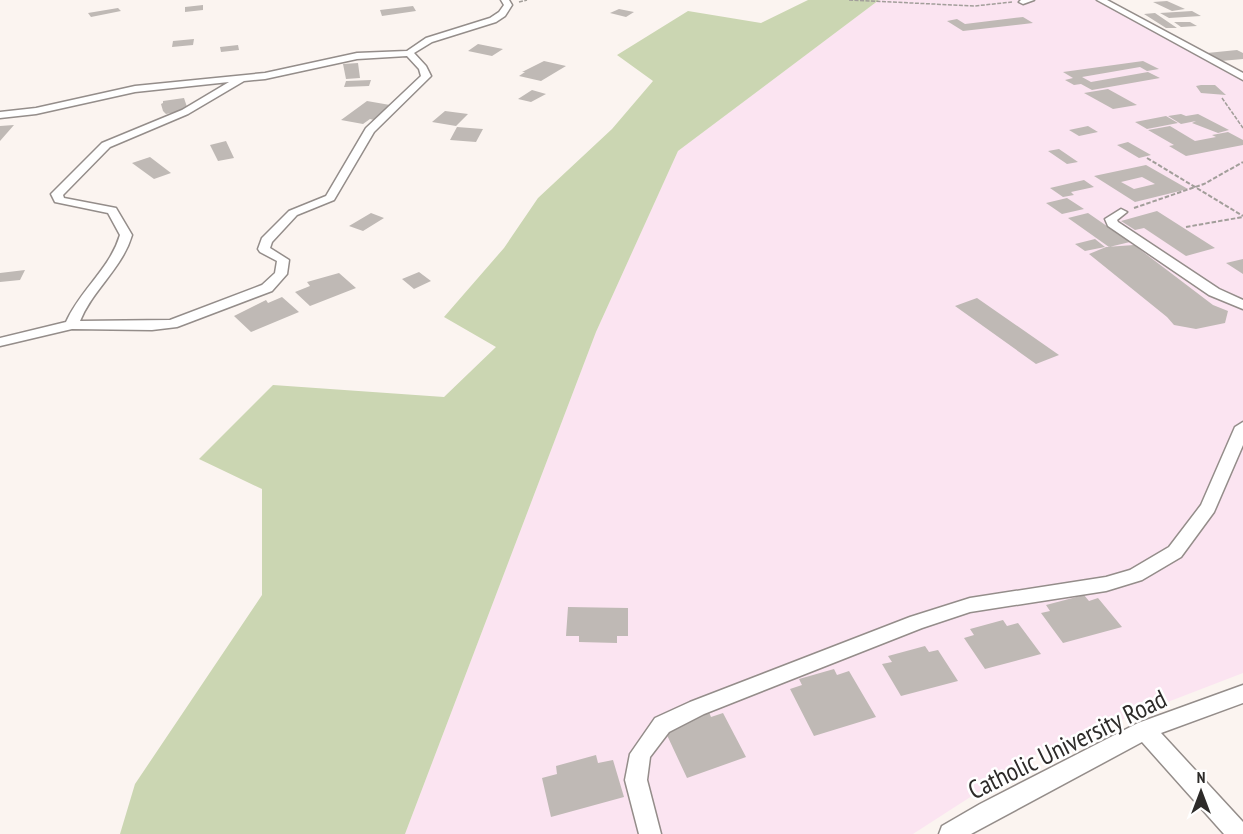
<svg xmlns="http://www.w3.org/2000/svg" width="1243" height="834" font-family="'PT Sans Narrow',sans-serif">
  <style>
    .education { fill: #fbe4f1 }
    .green { fill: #cbd6b2 }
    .building { fill: #bfb9b5; fill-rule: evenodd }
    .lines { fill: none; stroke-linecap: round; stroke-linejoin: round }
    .minor-casing { stroke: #948d8a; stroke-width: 3 }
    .path-far1 { stroke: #a29e9a; stroke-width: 1.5; stroke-dasharray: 4 1.5; stroke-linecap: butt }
    .path { stroke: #a29e9a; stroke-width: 2; stroke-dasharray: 4.5 2; stroke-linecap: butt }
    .minor { fill: #fff; fill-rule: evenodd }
    .labels { text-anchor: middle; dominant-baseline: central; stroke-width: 5; stroke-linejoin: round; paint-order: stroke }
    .near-street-label { font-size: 26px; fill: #2d2b29; stroke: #fff }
  </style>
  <rect width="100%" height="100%" fill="#fbf4f0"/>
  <path class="education" d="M879,0h219l145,78v595l-200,77 -130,84h-508l191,-502 82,-181z"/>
  <path class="green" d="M808,0h71l-201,151 -82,181 -191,502h-285l15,-50 127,-189v-106l-63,-30 74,-74 171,12 52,-50 -52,-30 60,-69 34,-50 74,-69 41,-48 -36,-26 71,-44 73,12z"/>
  <path class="building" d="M1167,1l18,8 -13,2 -19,-9z
    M203,5v5l-18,2v-5z
    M413,6l3,5 -34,5 -2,-6z
    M118,8l3,3 -30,6 -3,-4z
    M619,9l15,3 -8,5 -16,-4z
    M1192,11l9,5 -32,2 -9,-5z
    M1155,13l22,15h-11l-22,-14z
    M1023,17l10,6 -70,8 -16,-10 10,-2 8,5z
    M1174,22h16l7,4 -16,1z
    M194,39l-1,6 -21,2 1,-6z
    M478,44l25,5 -11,7 -24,-5z
    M238,45l1,5 -18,2 -1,-5z
    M1237,50l6,3v6l-22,2 -14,-8z
    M544,61l22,5 -25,15 -22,-5 6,-4h-3z
    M1143,61l16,8 -12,2 -7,-4 -58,10 9,5 57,-10 12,6 -68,12 -11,-6 -7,1 -9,-5 8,-2 -10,-6z
    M358,63l2,15 -14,1 -3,-15z
    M371,80l-2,6 -25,1 2,-6z
    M1201,85h14l11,10 -25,-2 -5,-7z
    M1108,89l29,16 -24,4 -29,-16z
    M532,90l14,4 -15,8 -13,-3z
    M184,98l4,12 -22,4 -3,-3 -2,-7 2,-1v-2z
    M367,101l23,4 -16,15 -4,-1 -7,5 -22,-4z
    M445,111l23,3 -12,12 -24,-4z
    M1181,114l5,2 12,-2 31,16 -11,3 -26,-10 4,-2 -15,3 -13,-8z
    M1166,116l12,7 -31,6 -12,-7z
    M14,125l-14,16v-15z
    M1088,126l10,6 -19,4 -10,-6z
    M1170,126l25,15 21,-4 -4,-2 16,-3 15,8v5l-57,11 -17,-10 5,-1 -26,-15z
    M457,127l26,2 -7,13 -26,-2z
    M226,141l8,17 -16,3 -8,-16z
    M1128,142l23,13 -12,3 -22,-13z
    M1059,149l19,13 -11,2 -19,-13z
    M150,157l21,16 -17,6 -22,-16z
    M1146,165l42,24 -53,13 -41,-26zM1142,177l13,7 -21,5 -13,-7z
    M1084,180l10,7 -23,5 3,3 -11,2 -13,-9z
    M1067,198l17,11 -22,5 -16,-11z
    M1157,211l58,37 -29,8 -42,-28 -9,2 -14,-9z
    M371,213l13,5 -21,13 -14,-5z
    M1088,213l42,29 -21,5 -41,-29z
    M1095,239l10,8 -20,4 -10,-7z
    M1134,245l79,60 15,6 -3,12 -29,6 -22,-4 -7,-8 -78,-63 17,-7z
    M1243,259v15l-17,-11z
    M25,270l-5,10 -20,2v-9z
    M419,272l12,9 -17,8 -12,-10z
    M339,273l17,15 -46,18 -15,-14 15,-6 -3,-4z
    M282,297l17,15 -48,20 -17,-16 32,-16 2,3z
    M977,298l82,57 -23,9 -81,-58z
    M1084,595l5,6 9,-3 24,29 -59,16 -22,-30 9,-2 -4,-6z
    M568,607l60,1v28h-11v7l-38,-1v-6h-13z
    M1003,620l4,6 11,-3 23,31 -56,15 -21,-31 10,-3 -4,-6z
    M925,646l4,6 9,-2 20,31 -57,15 -19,-32 10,-2 -4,-6z
    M834,669l3,6 12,-4 27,46 -62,19 -24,-47 12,-4 -3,-6z
    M709,712l2,5 12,-4 23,44 -59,21 -21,-45 12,-5 -2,-5z
    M596,755l2,8 15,-3 11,37 -73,20 -9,-39 15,-4 -1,-8z"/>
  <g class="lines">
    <defs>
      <path id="minor" d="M501,0h8l3,5 -7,11 -9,6 -64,20 -18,11 12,13 5,10 -57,56 -40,68 -37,15 -25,27 -2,6 19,12 -2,14 -15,17 -95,36 -25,3 -80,-1 -72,17v-8l66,-16c14,-32 44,-53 54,-87l-12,-22 -53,-11 -4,-8 51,-51 80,-33 47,-28 -94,10 -99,22 -36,4v-6l36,-4 99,-22 130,-13 92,-20 50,-2 19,-13 64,-20 9,-6 5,-7zM407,56l12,13 2,7 -55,52 -40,68 -37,15 -27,27 -4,11 2,3 17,9 -2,12 -13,12 -92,35 -90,1c13,-32 42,-52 52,-86l-16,-27 -52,-10 -1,-3 47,-48 78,-33 56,-33 21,-2 92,-20z
        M1021,0h13l-11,4 -4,-2z
        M1097,0h10l136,73v7z
        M1121,209l6,3 -10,8 1,2 101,67 24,11v9l-34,-14 -101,-69 -3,-7z
        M1243,422v23l-29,67 -33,45 -39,23 -36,11 -136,21 -48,16 -218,86 -35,18 -19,25 -3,23 14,54h-22l-14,-54 5,-26 25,-36 35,-16 220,-85 60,-19 136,-21 24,-7 39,-23 32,-42 34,-78z
        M1243,685v18l-82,30 82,89v12h-19l-82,-92 -171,92h-32l3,-8 38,-22 158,-81z"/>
    </defs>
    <use href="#minor" class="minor-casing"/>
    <path class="path-far1" d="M849,0l126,6 37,-4
      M519,2l8,-2
      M1222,98l21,30"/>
    <path class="path" d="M1147,158l96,58
      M1134,208l70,-24 39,-22
      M1186,227l57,-10"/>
    <use href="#minor" class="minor"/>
  </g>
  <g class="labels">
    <g class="near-street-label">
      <text transform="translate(1067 744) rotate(-26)">Catholic University Road</text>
    </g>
  </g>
  <g transform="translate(1201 792)" stroke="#ffffff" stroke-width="4.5" paint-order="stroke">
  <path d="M0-4.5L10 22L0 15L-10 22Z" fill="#2d2b29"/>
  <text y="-9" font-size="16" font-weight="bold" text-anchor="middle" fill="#2d2b29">N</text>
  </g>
</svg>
